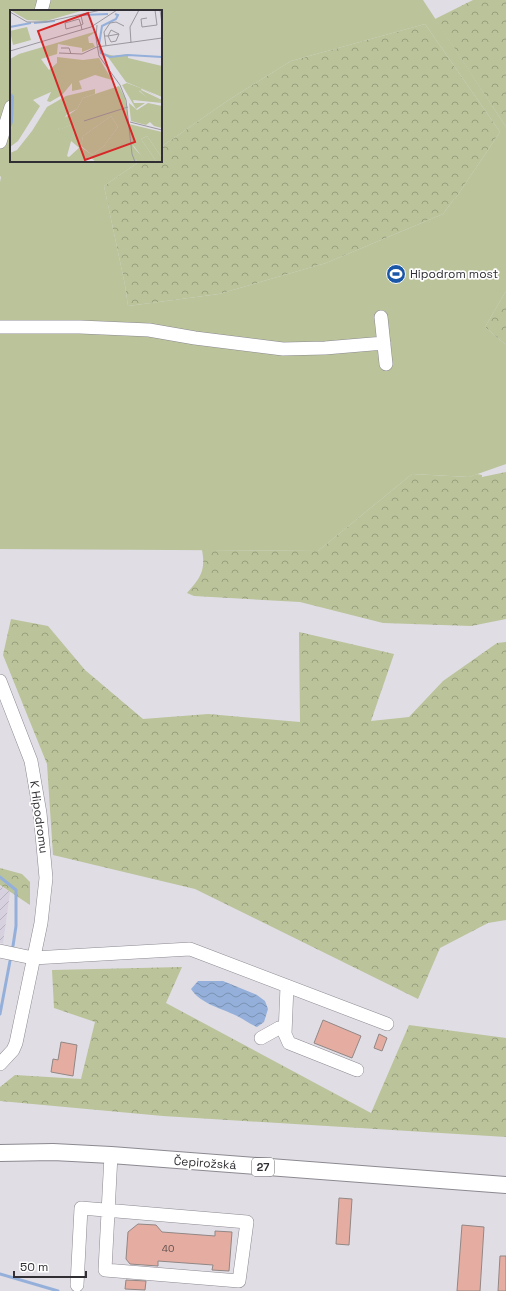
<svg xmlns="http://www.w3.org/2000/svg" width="506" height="1291" font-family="'Space Grotesk',sans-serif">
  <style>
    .industrial { fill: url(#industrial-furrows) }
    .forest { fill: url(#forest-crowns) }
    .pitch { fill: #bac39a; fill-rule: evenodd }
    .water { fill: url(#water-waves) }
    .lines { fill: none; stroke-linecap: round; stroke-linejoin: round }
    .stream { stroke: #94b0da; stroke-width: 3 }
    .building { fill: #e5ada1; stroke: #918785 }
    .minor-casing { stroke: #8c8991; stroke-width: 14 }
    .major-casing { stroke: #8c8991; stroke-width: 18 }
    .minor { stroke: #fff; stroke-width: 13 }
    .major { stroke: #fff; stroke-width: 16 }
    .labels { text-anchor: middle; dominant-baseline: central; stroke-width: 3.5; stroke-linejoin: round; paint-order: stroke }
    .number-label { font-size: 10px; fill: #5e4e4e }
    .shield { fill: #fff; stroke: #6f6d70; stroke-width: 1 }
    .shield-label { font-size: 11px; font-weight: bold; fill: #312f33 }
    .poi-label { font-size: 12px; fill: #312f33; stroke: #fff; text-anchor: start }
    .street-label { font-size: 12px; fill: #312f33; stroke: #fff }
    .inset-river { fill: none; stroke: #94b0da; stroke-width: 2 }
    .inset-road { fill: none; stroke: #9a979e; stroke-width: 1 }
    .view { fill: #d62828; fill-opacity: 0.15; stroke: #d62828; stroke-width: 2 }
    .inset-edge { fill: none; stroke: #312f33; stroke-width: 2 }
  </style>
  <defs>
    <pattern id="industrial-furrows" width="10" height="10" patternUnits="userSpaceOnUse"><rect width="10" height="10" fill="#d6d0df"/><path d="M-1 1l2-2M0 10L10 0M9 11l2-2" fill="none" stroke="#b8b3c0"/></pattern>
    <pattern id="forest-crowns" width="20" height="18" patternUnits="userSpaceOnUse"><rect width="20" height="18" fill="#bac39a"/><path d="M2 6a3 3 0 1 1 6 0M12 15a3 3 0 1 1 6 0" fill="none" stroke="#989f7e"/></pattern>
    <pattern id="water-waves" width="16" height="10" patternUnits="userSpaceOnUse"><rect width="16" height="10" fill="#94b0da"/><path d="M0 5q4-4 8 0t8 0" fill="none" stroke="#7990b1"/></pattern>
  </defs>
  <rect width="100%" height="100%" fill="#e0dde5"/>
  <path class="industrial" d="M0,886l10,6 -7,51h-3z"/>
  <path class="forest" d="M473,0h33v127l-71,-108z
    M425,24l75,108 -45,67h-1l-11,15 -117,49 -107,31 -91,12 -3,-21 -21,-99 36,-25h21v-14l69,-48 61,-38z
    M506,291v54l-21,-18z
    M506,472v147l-35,7 -88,-3 -83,-21 -106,-6 -7,-3c13,-15 19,-22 15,-43l116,1 94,-77 57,3 8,-3 5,1v2z
    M11,619l37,7 37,44 58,49 65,-5 92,8 -1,-90 95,22 -23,67 38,-4 34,-36 54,-38 9,-1v278l-18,3 -48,25 -22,51 -223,-110 -142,-34 -6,-91 -44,-109z
    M0,868l22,6 8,8v23l-30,-20z
    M182,967l-16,36 205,110 38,-88 97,13v99l-343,-21 -163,-15v-14l15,-12 66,4 14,-57 -41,-14 -2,-38z"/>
  <path class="pitch" d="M0,0h423l83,127v164l-21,36 21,18v119l-37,13 -57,-3 -94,77 -318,-2v-367l1,-5 -1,-1zM11,11h150v136l69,-48 61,-38 134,-37 75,108 -45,67h-1l-11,15 -117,49 -107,31 -91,12 -3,-21 -21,-99 36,-25h-129z"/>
  <path class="water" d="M198,981h25l34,14 8,6 3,8 -4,13 -7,5c-8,-3 -13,-8 -20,-11 -16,-8 -36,-12 -46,-27z"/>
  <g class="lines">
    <path class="stream" d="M0,877l16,13v36l-3,20
      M0,1014l10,-53
      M0,1274l58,17"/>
  </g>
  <path class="building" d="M323,1020l38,16 -9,22 -38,-15z
    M379,1034l8,4 -5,13 -8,-3z
    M61,1042l16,3 -4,31 -22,-4 2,-13 5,1z
    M339,1198l13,1 -3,46 -13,-1z
    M138,1224l18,1 6,7 53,4v-5l17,1 -3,39 -17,-1 1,-5 -55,-4v5l-28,-2 -4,-5 2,-27z
    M462,1225l22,2 -4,64h-23z
    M500,1256h6v35h-8z
    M126,1280l20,1 -1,9 -20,-1z"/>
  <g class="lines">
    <defs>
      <path id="minor" d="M41,11l3,-11
        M0,142l11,-35
        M381,317l5,47
        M0,327h80l69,3 46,8 88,11 42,-1 59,-5
        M0,681l31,80 9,52 6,65 -5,45 -25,120 -3,7 -13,14
        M0,951l33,7 157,-9 197,75
        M287,986l-2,48 4,9 68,27
        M261,1038l18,-10 6,-1
        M77,1285l4,-77 166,14 -8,59 -134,-11 6,-115"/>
      <path id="major" d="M0,1153l53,-1 58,3 395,30"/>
    </defs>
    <use href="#minor" class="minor-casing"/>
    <use href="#major" class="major-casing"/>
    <use href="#minor" class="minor"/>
    <use href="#major" class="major"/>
  </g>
  <defs>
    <symbol id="stadium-disc" viewBox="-11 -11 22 22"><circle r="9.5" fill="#1a57a8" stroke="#fff"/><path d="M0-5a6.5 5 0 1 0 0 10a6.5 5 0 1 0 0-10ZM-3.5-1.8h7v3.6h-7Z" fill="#fff"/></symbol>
  </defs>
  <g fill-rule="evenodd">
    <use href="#stadium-disc" x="385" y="263" width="22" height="22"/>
  </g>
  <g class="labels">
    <g class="number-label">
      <text x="168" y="1248">40</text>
    </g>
    <rect class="shield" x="252" y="1158" width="22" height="18" rx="3"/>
    <g class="shield-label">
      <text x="263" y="1167">27</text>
    </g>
    <g class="poi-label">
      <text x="410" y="274">Hipodrom most</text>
    </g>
    <g class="street-label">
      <text transform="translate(39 817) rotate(82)">K Hipodromu</text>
      <text transform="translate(205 1163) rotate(4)">Čepirožská</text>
    </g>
  </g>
  <g transform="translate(10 10)">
    <rect width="152" height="152" fill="#e0dde5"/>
    <path d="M17,17l4,13 -18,5 -3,-14zM117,73l16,6 19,10 -20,-10 -3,2 11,9h4l8,2v1l-29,-3 1,3h11l-9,6 -14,-24z" fill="#bac39a"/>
    <path d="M0,0h74l-38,11 -19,-1zM87,21l-9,6 1,6h4l2,4 -13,5v-4l-24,-4 -1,10 -16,5 8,11 8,-7v-6l26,3 16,-2 13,22 -17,-5 -16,6 3,8 -10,2v-8l-10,12 -12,7 -3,-1 4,-9 -18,8 7,6 -22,35 -8,6 3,-49 -3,-6v-33l9,-5zM89,42l15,4 14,-2v4l34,8v31l-36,-15 -18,-25zM127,78l25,12v2l-13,-2zM85,79v5l-12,4 -6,11 -10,5 -9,16 13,-5 4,2 -8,29 2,1 11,-10 11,8 -7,7h-74v-9l7,-3 15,-19 15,-24 19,-11zM119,93l8,7 11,-7 14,3v22l-8,-2 -4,-4 -4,3 -15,-4zM101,106l7,11 -14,19 -12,9 -11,-9 2,-10zM137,126l15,22v4h-8l2,-1 -15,-22zM122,135l4,5 11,12h-10z" fill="#bac39a"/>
    <path d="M109,76l6,12 4,26 33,8v26l-15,-22 -6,3 15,22h-11l-12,-16 4,17h-41l-38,-32 5,-11 14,-10 6,-11zM101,106l7,11 -14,19 -12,9 -11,-8 2,-11zM61,115l4,2 -4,13 -12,-10z" fill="#bac39a" fill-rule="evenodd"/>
    <path d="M0,82l4,4 -1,26 -3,8z" fill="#94b0da"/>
    <path class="inset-river" d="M73,5l25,-1M24,13l21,-2M0,17l21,-4M89,35l3,-19 14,-7 2,-4 -3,-1M90,38l1,5 9,4 18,-2 34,2"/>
    <path class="inset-road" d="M150,0l2,14M0,2l17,10h19l55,-12M71,6l2,8 -2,1 -15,4 -1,-6 14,-4 2,6 1,5M137,8l-6,1 1,8 15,-2 -2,-15M87,15l-1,13 3,18 21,29 6,15 6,54 3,8M95,26h3l11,-2 -8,-4 -3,6 3,6 5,-1 3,-7M121,33l-1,-16 9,-17M96,36l-2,-14 6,-9 6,-1 8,4M51,38h8l2,6M0,41l81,-24 26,-17M49,43l23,1 15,-7 65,-9M74,111l44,-14M120,112l32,8"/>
    <path class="view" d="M78,3l47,129 -50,18 -47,-129z"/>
    <rect width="152" height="152" class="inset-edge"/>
  </g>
  <path d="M14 1271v6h72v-6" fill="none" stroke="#312f33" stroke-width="2"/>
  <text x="20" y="1271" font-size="12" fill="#312f33" stroke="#ffffff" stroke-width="3" paint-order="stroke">50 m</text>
</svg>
